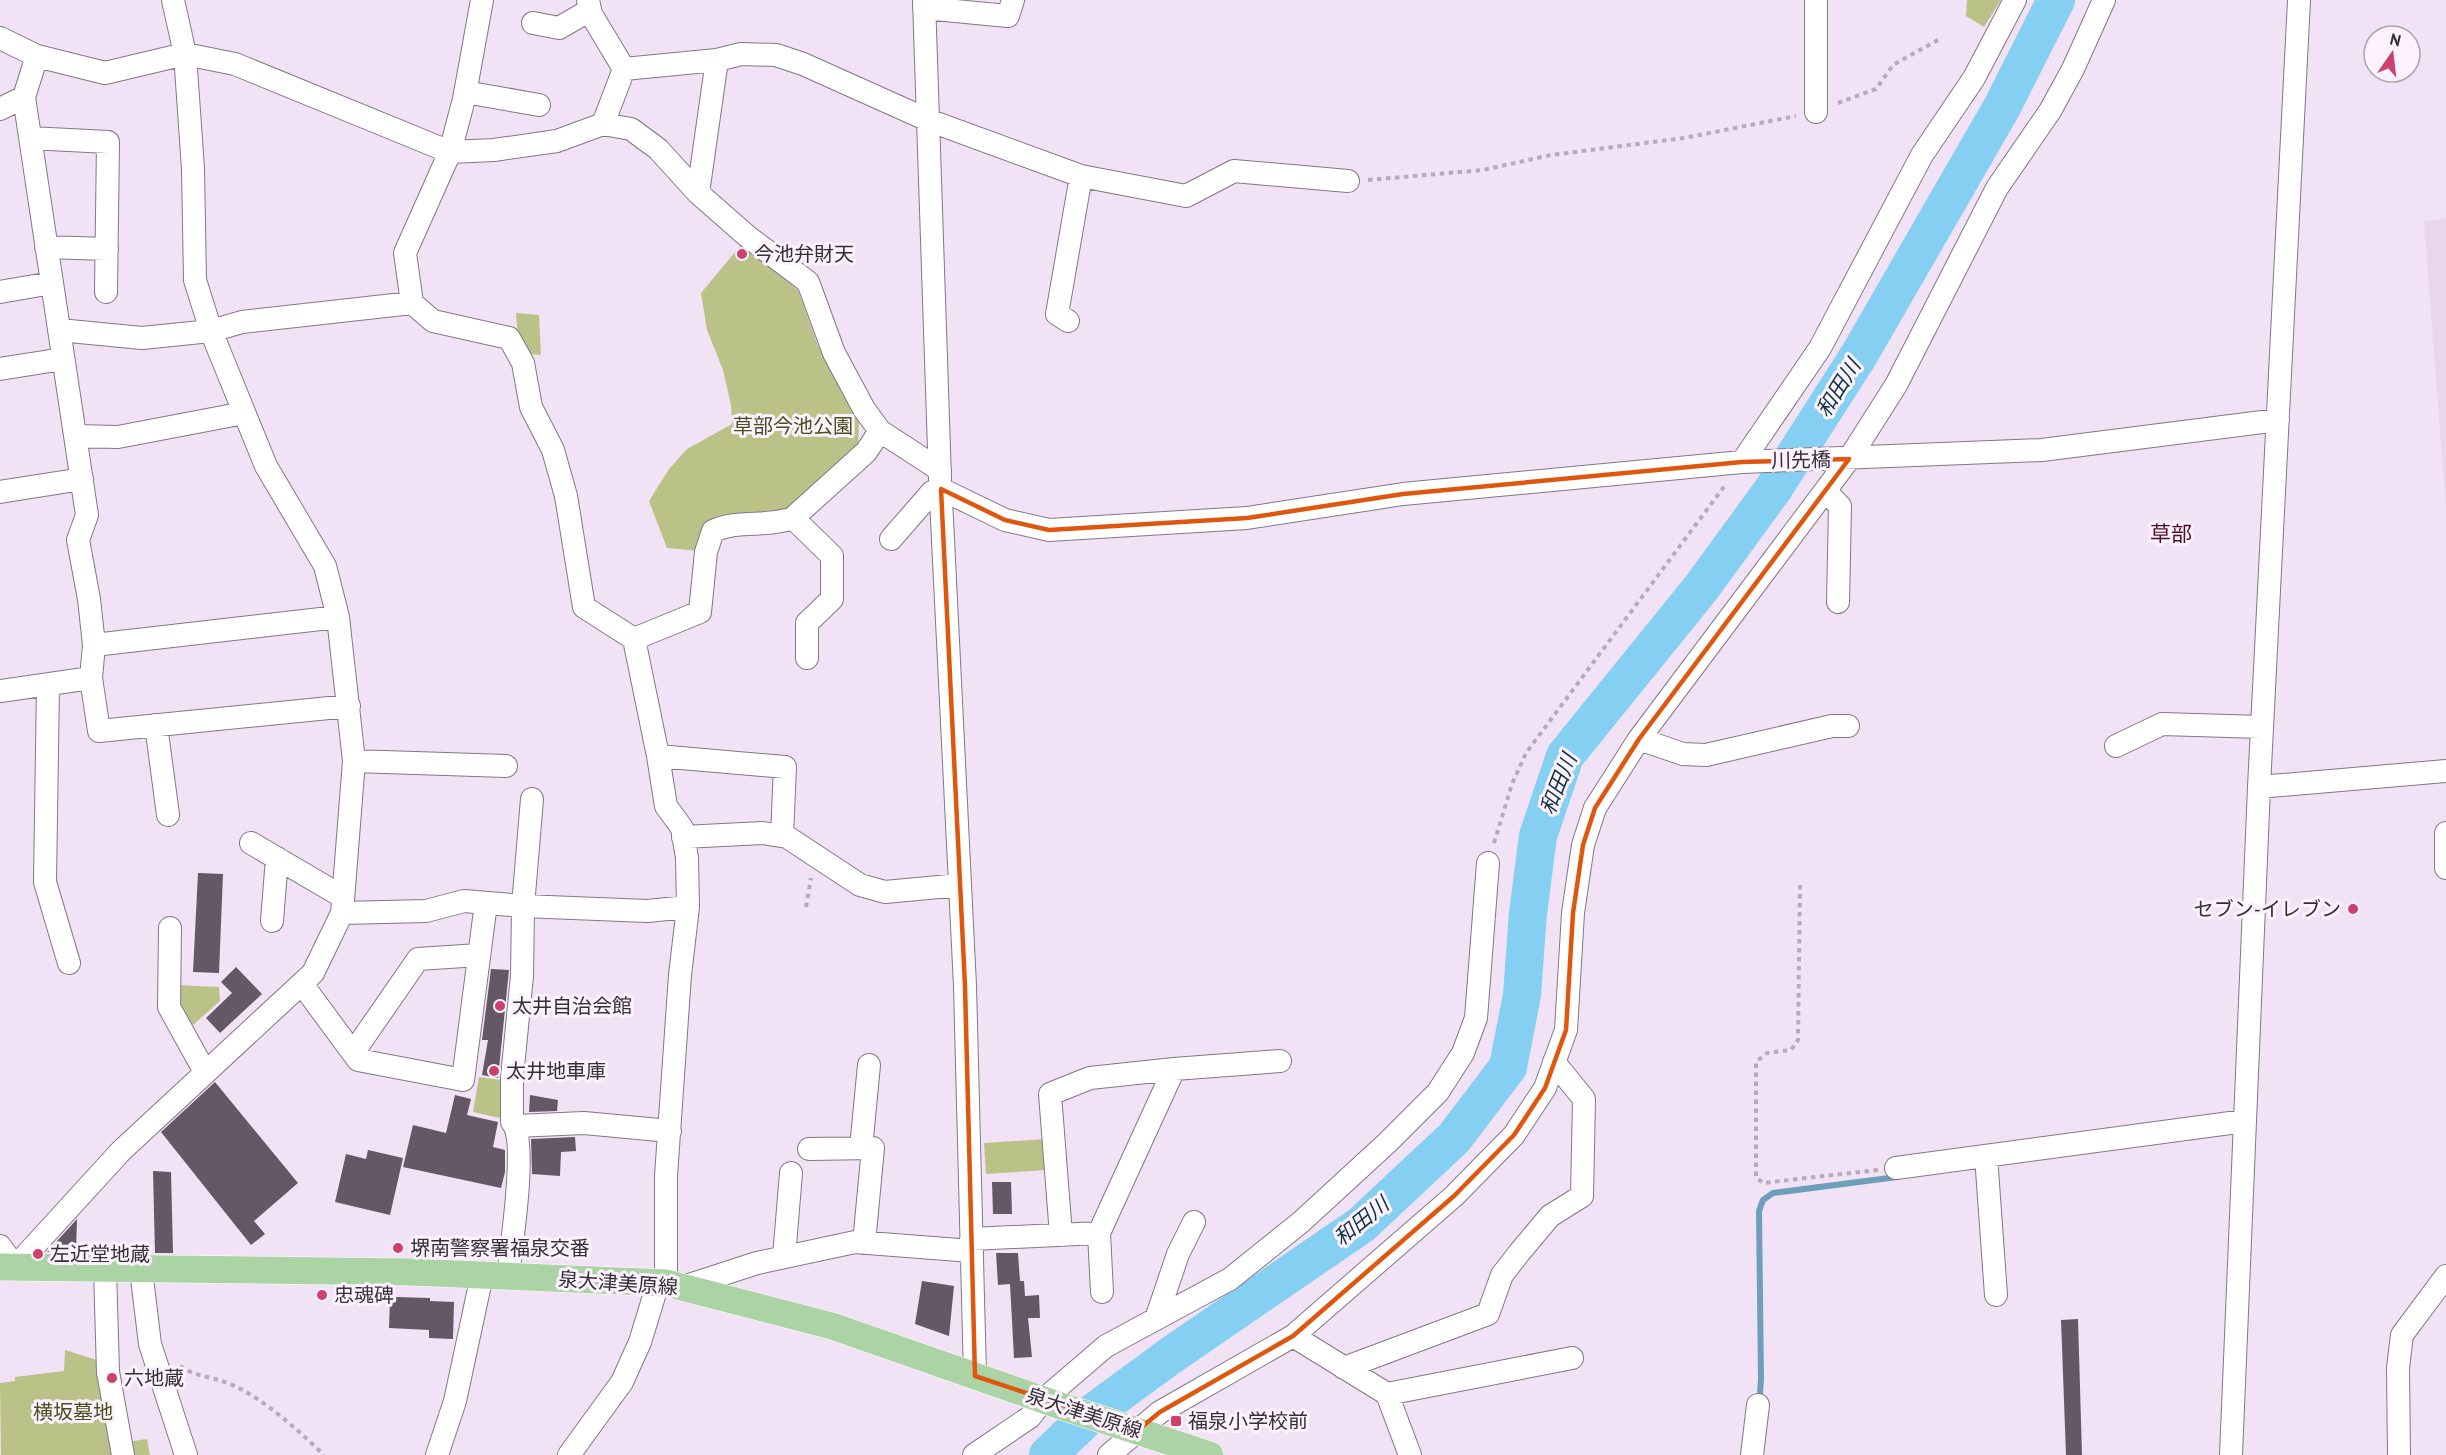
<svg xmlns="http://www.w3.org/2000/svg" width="2446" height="1455" font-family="'PT Sans','Noto Sans JP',sans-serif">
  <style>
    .built { fill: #e9d6ee }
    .green { fill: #bbc287 }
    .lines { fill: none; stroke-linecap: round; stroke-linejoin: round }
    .stream { stroke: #6d9fba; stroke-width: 6 }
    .river { stroke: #85cff3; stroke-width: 38 }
    .building { fill: #645867 }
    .minor-casing { stroke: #837686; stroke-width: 24 }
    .major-casing { stroke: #fff; stroke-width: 28 }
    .path { stroke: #b7abba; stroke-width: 4; stroke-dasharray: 4.5 4.5; stroke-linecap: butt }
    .minor { stroke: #fff; stroke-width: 22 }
    .major { stroke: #acd3a5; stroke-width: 27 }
    .marked { fill: none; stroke: #df570e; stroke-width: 4.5; stroke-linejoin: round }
    .poi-dot { fill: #cf416d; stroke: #fbf2fd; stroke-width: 2 }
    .labels { text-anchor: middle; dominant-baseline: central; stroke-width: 6; stroke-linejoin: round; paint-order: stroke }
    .poi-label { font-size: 20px; fill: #352f36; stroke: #fbf2fd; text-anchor: start }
    .park-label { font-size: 20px; fill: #4b4f1d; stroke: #fbf2fd }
    .street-label { font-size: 20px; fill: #352f36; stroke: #fbf2fd }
    .water-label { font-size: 21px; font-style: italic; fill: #0f3241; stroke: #fbf2fd }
    .neighbourhood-label { font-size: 21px; fill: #500b23; stroke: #fbf2fd }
  </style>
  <rect width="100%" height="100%" fill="#f1e3f5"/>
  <path class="built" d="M2446,219v291l-22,-289z"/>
  <path class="green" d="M1967,0h34l-17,27 -18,-11z
    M741,245l26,18 31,27 20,56 41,73 -1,30 -68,61 -49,4 -41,37 -33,-3 -18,-47 20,-32 18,-20 45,-25 -1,-19 -8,-35 -16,-40 -6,-37z
    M516,313l23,2 2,40 -12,-1 -11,-16z
    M178,985l41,2 1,14 -27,24 -15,-20z
    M479,1077l29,4 1,39 -36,-8z
    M1045,1139l2,31 -61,4 -2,-31z
    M65,1350l54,17 7,75 21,-3 3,16h-149l-1,-72 15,-2v-4l49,-6z"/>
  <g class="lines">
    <path class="stream" d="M1760,1394l1,-15 -2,-168 4,-11 10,-7 124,-16"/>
    <path class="river" d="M1048,1455l43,-41 79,-58 191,-131 93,-87 54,-71 14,-72 6,-82 10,-77 27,-80 136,-168 73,-100 85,-133 143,-248 54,-107"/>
  </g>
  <path class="building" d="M198,873l25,1 -4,99 -26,-1z
    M236,967l26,27 -42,39 -14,-15 26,-25 -11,-11z
    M491,969l18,1 -11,108 -16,-3 6,-35h-6z
    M215,1082l83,101 -44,38 11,13 -14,11 -90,-113z
    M455,1095l16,4 -4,16 31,7 -5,25 12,3v22l-4,16 -98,-21 10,-42 33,8z
    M530,1095l28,5 -1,11 -28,1z
    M575,1137l1,14 -15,1 -1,24 -28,-2 -1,-35z
    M368,1150l35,8 -13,57 -55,-13 11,-48 20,5z
    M153,1171l18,1 2,81h-18z
    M992,1182h19l1,32h-19z
    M77,1219l-1,33h-29z
    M996,1253h22l2,28h4l1,15 14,-1 1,23h-12l4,39 -18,1 -4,-74 -12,1z
    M922,1281l32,5 -5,50 -34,-12z
    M396,1297l34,1v3l24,1 -1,37 -24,-1v-8l-40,-2 1,-29h6z
    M2078,1319l4,136h-16l-5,-135z"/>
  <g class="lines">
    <defs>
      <path id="minor" d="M482,0l-18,99 -14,53 -45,101 7,50 21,18 76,17 14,25 8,44 22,43 13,46 18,111 50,32 24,117 8,50 16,22 5,30 1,49 -8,68 -14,201v107
        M588,0l3,14 33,55
        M924,0l16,479 25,507 10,390
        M924,8l84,8 5,-16
        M533,23l26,5 31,-18
        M0,38l37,18 68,17 80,-19 50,10 215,88 44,-2 63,-9 46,-17 21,-55 93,-9 24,-6 35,1 27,9 125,56 153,56 105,20 48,-25 114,10
        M37,56l-13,41 63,418 -9,25 11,59 5,46
        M465,92l74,13
        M0,109l24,-12
        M1816,112v-112
        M603,124l28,5 27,20 40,44 49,43 61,46 26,71 30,56 16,22
        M30,138l78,4 -2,150
        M698,193l19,-133
        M46,247l61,2
        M0,292l52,-9
        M1068,321l-11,-7 24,-138
        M59,330l83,8 69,-7 31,-9 170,-19
        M0,369l63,-10
        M75,436l43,1 126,-24
        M1742,462l78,-114 102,-193 52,-77 41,-78
        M1825,491l15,15 -2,96
        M0,492l82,-13
        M793,518l39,38v43l-25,24v35
        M891,539l41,-47 9,-3 64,31 44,10 198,-12 156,-24 339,-32 300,-12 236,-30
        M634,639l66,-27 6,-60 7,-21c26,-12 53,-3 80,-13l73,-66 14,-21 60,39
        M91,678l8,53 250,-25
        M48,685l-3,197 24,81
        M0,691l91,-13 3,-33 244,-28
        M156,725l12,90
        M1639,739l44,15 23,1 126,-29h16
        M2116,746l46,-22 100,3
        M658,756l127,11 -3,69
        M354,761l152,5
        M2259,787l187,-16
        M2446,833v35
        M683,837l80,-4 24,4 73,48 25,7 75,-7
        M251,843l92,54
        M342,913l84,-2 38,-10 59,5 124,5 41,-4
        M272,921l5,-63
        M170,928l-1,79 36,65
        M302,984l56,76 105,20 23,-177
        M353,1053l65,-94 61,-4
        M516,1126l68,-3 86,8
        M861,1148l8,-83
        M809,1149l64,-1 -9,95
        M1986,1156l10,139
        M1896,1168l349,-47
        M1061,1235l-11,-141 40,-16 84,-9
        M971,1239l128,-6
        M0,1246l15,21 106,-116 192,-178 29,-60 12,-152 -16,-144 -13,-51 -59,-100 -55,-135 -16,-51 -2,-111 -8,-115 -12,-54
        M784,1257l7,-84
        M105,1269l3,103 15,83
        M141,1270l9,74 36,111
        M508,1276c3,-28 20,-135 4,-154v-45l10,-101 1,-70 9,-107
        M683,1287l74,-24 98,-21 117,9
        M1102,1292l-3,-59 75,-164 106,-8
        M1156,1319l22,-65 16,-32
        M1293,1336l94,58 23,61
        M1344,1368l144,-54 14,-39 17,-22 31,-37 32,-20 2,-97 -30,-37
        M1387,1394l185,-36
        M437,1455l18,-54 27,-126
        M569,1455l53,-73 18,-40 18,-59
        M974,1455l56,-38 13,-17 63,-54 124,-67 71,-57 86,-79 51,-51 25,-39 13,-35 12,-155
        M1109,1455l51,-43 133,-76 161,-140 60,-61 31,-47 21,-58 7,-117 10,-68 12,-37 44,-69 210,-280 47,-74 101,-197 53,-77 23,-42 31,-69
        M1752,1455l6,-50
        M2231,1455l28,-668 40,-787
        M2399,1455l-1,-87 4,-33 44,-59"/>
      <path id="major" d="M0,1267l410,5 256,11 166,43 226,79 152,50"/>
    </defs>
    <use href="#minor" class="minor-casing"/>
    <use href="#major" class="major-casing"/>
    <path class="path" d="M1838,103l38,-14 17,-24 45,-25
      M1368,180l115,-10 68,-15 133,-17 112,-22
      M1494,843l18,-59 14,-31 200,-269
      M1800,885l-2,155 -7,10 -24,3 -11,9v115l7,6 115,-13
      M806,907l5,-29
      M180,1366c14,10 32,11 48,17 34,14 70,47 96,72"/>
    <use href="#minor" class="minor"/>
    <use href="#major" class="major"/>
  </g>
  <path class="marked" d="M1849,459l-210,280 -44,69 -12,37 -10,68 -7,117 -21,58 -31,47 -60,61 -161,140 -133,76 -22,18 -163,-54 -10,-390 -24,-497 64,31 44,10 198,-12 156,-24 339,-32z"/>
  <g class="poi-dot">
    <circle cx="742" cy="254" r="6"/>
    <circle cx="2353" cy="909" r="6"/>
    <circle cx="500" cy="1006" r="6"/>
    <circle cx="494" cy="1071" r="6"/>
    <circle cx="398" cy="1248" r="6"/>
    <circle cx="38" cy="1254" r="6"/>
    <circle cx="322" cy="1295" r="6"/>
    <circle cx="112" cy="1378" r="6"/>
    <rect x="1170" y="1415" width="12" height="12" rx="3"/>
  </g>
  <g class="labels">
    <g class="poi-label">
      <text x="754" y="254">今池弁財天</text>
      <text x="2341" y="909" text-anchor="end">セブン-イレブン</text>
      <text x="512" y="1006">太井自治会館</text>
      <text x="506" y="1071">太井地車庫</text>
      <text x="410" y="1248">堺南警察署福泉交番</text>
      <text x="50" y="1254">左近堂地蔵</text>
      <text x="334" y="1295">忠魂碑</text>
      <text x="124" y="1378">六地蔵</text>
      <text x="1188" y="1421">福泉小学校前</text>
    </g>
    <g class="park-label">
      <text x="793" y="426">草部今池公園</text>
      <text x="73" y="1412">横坂墓地</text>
    </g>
    <g class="street-label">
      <text transform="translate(1801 460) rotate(-1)">川先橋</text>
      <text transform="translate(618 1283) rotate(4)">泉大津美原線</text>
      <text transform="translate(1084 1413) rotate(18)">泉大津美原線</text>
    </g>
    <g class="water-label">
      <text transform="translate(1838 388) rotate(-58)">和田川</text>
      <text transform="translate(1558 784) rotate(-68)">和田川</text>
      <text transform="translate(1361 1221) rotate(-39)">和田川</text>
    </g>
    <g class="neighbourhood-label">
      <text x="2171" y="533">草部</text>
    </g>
  </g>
  <g transform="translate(2392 54) rotate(14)"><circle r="28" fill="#fbf2fd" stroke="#aca4ad" stroke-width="1.5"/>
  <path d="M0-4.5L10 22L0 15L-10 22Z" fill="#cf416d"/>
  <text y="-9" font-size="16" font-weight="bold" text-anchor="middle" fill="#352f36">N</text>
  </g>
</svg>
